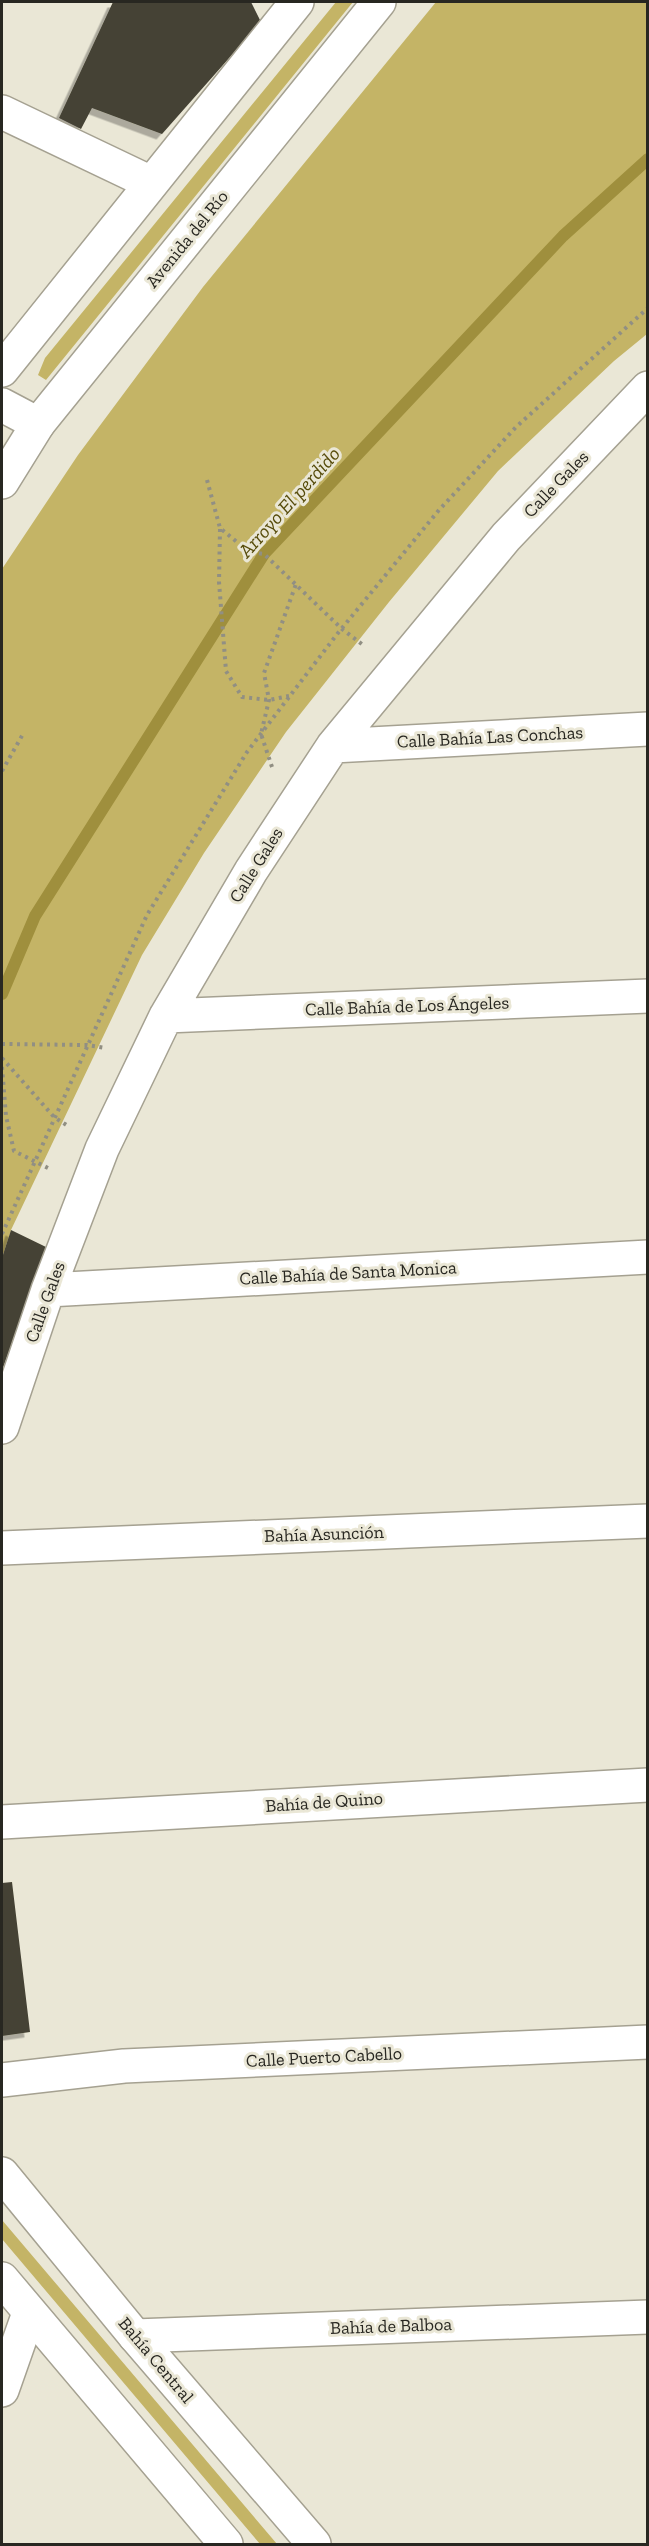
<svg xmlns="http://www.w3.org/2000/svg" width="649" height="2546" font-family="'Zilla Slab',serif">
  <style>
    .green { fill: #c4b466 }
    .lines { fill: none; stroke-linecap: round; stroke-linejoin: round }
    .stream { stroke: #9f8f3d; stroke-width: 12 }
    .building { fill: #454234; filter: url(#shadow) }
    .street-casing { stroke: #a5a191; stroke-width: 36 }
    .secondary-casing { stroke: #a5a191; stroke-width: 36 }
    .path { stroke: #918f83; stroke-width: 4; stroke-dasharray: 3 4.5; stroke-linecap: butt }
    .street { stroke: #fff; stroke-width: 33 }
    .secondary { stroke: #fff; stroke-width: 33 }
    .labels { text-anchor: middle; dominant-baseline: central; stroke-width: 6; stroke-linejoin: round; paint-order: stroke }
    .street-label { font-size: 18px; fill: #282721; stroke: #eae7d6 }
    .water-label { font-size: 20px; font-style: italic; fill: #574c0b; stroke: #eae7d6 }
  </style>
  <defs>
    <filter id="shadow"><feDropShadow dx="-5.5" dy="5.5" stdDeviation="0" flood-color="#0004"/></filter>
  </defs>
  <rect width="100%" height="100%" fill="#eae7d6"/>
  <path class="green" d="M336,2h17l-307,378 -8,-5 7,-17z
    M436,2h211v332l-33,27 -116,110 -109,131 -103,130 -82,121 -62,102 -131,275 -9,28v-689l76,-114 125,-168z
    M2,2220l275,324h-17l-258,-305z"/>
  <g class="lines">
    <path class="stream" d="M2,994l33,-78 229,-362 299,-318 85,-77"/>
  </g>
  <path class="building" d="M113,2h138l10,20 -99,112 -70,-26 -11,21 -22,-11z
    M11,1230l35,17 -44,124v-113z
    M12,1882l18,150 -28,4v-153z"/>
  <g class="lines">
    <defs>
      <path id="street" d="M2,112l149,71
        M2,405l36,19
        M333,746l315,-17
        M166,1016l482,-20
        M48,1290l600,-33
        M2,1427l46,-137 54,-141 64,-133 85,-145 82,-125 173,-209 142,-149
        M2,1548l646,-27
        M2,1822l646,-37
        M2,2080l122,-14 524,-24
        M135,2336l513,-19
        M2,2390l27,-77"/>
      <path id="secondary" d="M2,370l295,-368
        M2,482l36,-58 341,-422
        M2,2174l133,162 179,208
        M2,2279l224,265"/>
    </defs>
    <use href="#street" class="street-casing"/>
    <use href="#secondary" class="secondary-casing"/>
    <path class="path" d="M207,480l13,48 29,24 15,2 78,75 21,16
      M220,529l-1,53 7,89 16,26 27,3 20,-4
      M272,767l-11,-33 8,-34 -5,-27 32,-89
      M2,771l21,-37
      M2,1044l85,1 18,3
      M2,1058l52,59 14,9
      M2,1067l4,49 8,35 36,18
      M2,1234l145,-319 100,-163 91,-119 101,-123 77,-83 132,-119"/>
    <use href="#street" class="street"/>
    <use href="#secondary" class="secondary"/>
  </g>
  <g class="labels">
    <g class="street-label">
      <text transform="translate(187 239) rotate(-51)">Avenida del Río</text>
      <text transform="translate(556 484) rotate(-46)">Calle Gales</text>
      <text transform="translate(490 737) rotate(-3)">Calle Bahía Las Conchas</text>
      <text transform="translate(256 865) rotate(-58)">Calle Gales</text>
      <text transform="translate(407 1006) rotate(-2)">Calle Bahía de Los Ángeles</text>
      <text transform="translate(348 1273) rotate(-3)">Calle Bahía de Santa Monica</text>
      <text transform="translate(45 1302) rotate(-70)">Calle Gales</text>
      <text transform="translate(324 1534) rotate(-2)">Bahía Asunción</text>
      <text transform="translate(324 1802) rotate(-4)">Bahía de Quino</text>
      <text transform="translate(324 2057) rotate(-3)">Calle Puerto Cabello</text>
      <text transform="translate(391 2326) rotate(-2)">Bahía de Balboa</text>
      <text transform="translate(156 2360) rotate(50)">Bahía Central</text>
    </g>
    <g class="water-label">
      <text transform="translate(289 502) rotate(-48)">Arroyo El perdido</text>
    </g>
  </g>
  <rect width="649" height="2546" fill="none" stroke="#282721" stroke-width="6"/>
</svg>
